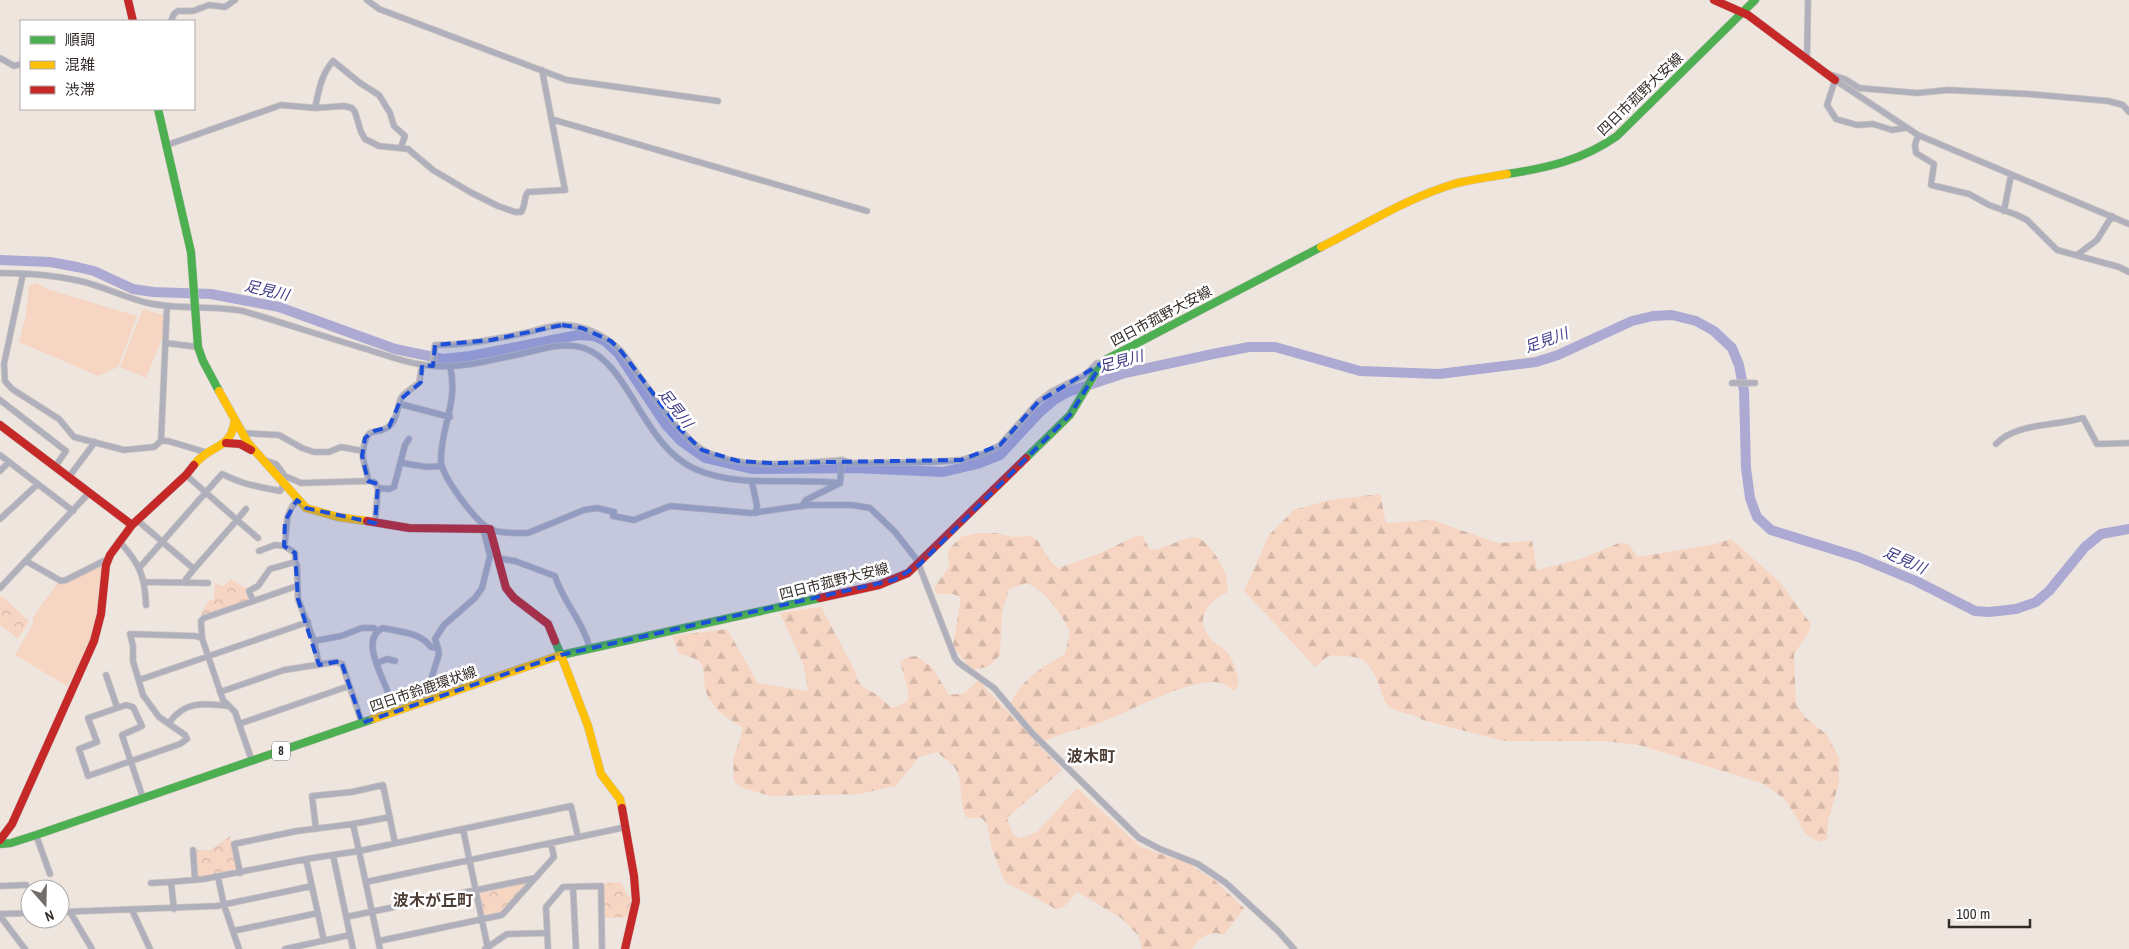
<svg xmlns="http://www.w3.org/2000/svg" width="2129" height="949" font-family="'Archivo Narrow','Noto Sans JP',sans-serif">
  <style>
    .forest { fill: url(#forest-firs) }
    .park { fill: url(#park-crowns) }
    .pitch { fill: #f6d5c3 }
    .lines { fill: none; stroke-linecap: round; stroke-linejoin: round }
    .river { stroke: #acaad3; stroke-width: 10 }
    .street-casing { stroke: #cbc4c0; stroke-width: 7 }
    .fast-casing { stroke: #cbc4c0; stroke-width: 9 }
    .slow-casing { stroke: #cbc4c0; stroke-width: 9 }
    .jam-casing { stroke: #cbc4c0; stroke-width: 9 }
    .street { stroke: #b0afbc; stroke-width: 5.5 }
    .fast { stroke: #4caf50; stroke-width: 8 }
    .slow { stroke: #ffc107; stroke-width: 8 }
    .jam { stroke: #c62828; stroke-width: 8 }
    .marked { fill: #1d4ed8; fill-opacity: 0.2; stroke: #1d4ed8; stroke-width: 4; stroke-dasharray: 10 6; stroke-linejoin: round }
    .labels { text-anchor: middle; dominant-baseline: central; stroke-width: 5; stroke-linejoin: round; paint-order: stroke }
    .shield { fill: #fff; stroke: #706b68; stroke-width: 1 }
    .shield-label { font-size: 12px; font-weight: bold; fill: #322b28 }
    .street-label { font-size: 14px; fill: #322b28; stroke: #fff }
    .water-label { font-size: 15px; font-style: italic; fill: #423c87; stroke: #fff }
    .quarter-label { font-size: 16px; font-weight: bold; fill: #4c3d35; stroke: #fff }
  </style>
  <defs>
    <pattern id="forest-firs" width="22" height="20" patternUnits="userSpaceOnUse" patternTransform="scale(1.25)"><rect width="22" height="20" fill="#f6d5c3"/><path d="M5 1l3.5 6h-7zM16 11l3.5 6h-7z" fill="#d3b7a8"/></pattern>
    <pattern id="park-crowns" width="20" height="18" patternUnits="userSpaceOnUse" patternTransform="scale(1.25)"><rect width="20" height="18" fill="#f6d5c3"/><path d="M2 6a3 3 0 1 1 6 0M12 15a3 3 0 1 1 6 0" fill="none" stroke="#d3b7a8"/></pattern>
  </defs>
  <rect width="100%" height="100%" fill="#efe5df"/>
  <path class="forest" d="M1380,494l6,29 46,-3 66,23 34,-2 5,29 43,-11 39,-16 9,1 10,13 73,-12 20,-6 48,42 32,43 -2,8 -15,22 2,50 10,14 20,16 13,23v25l-11,40 -1,17 -8,3 -13,-8 -21,-35 -21,-15 -125,-39 -35,-4h-101l-80,-21c-10,-7 -25,-6 -35,-14 -4,-4 -6,-12 -8,-18 -12,-33 -18,-32 -52,-32l-13,11 -71,-76 25,-56 25,-25 35,-10z
    M978,533h18l16,4 18,-1 7,4 14,22 7,6 43,-15 32,-16 9,-2 8,15c15,-1 27,-10 42,-13 14,-2 31,27 34,39 1,5 1,11 2,16 -18,9 -34,24 -19,45 4,6 13,9 18,15 7,8 10,22 12,32l-5,7c-4,-3 -9,-7 -13,-8 -26,-8 -93,29 -119,39 -19,7 -39,10 -58,19l-34,-38c15,-26 29,-34 55,-49l5,-23c-10,-19 -23,-38 -43,-48l-18,6 -7,24 -2,42 -12,12 -17,3 -18,-24 8,-49 -8,-3h-16l-3,-6 15,-21 -1,-17 13,-13z
    M821,607l35,66c2,15 12,15 22,23 5,3 9,8 13,12l16,-6 2,-8 -9,-32 8,-5 8,-1 16,11 17,28 16,-2 13,-13 84,90 -55,48 6,16 7,4 17,-6 40,-44 64,59 48,17 25,16 30,28 -20,27c-15,-5 -24,2 -32,14h-50l-4,-14 -17,-17 -44,-26 -12,14 -9,3 -51,-27 -13,-33 -5,-24 -5,-7h-15c-10,-15 -2,-34 -12,-50 -5,-6 -12,-11 -18,-16l-18,5 -23,29 -37,8 -88,2 -31,-9 -6,-6 -1,-21 10,-32c-12,-8 -26,-15 -33,-28 -14,-25 7,-38 -31,-46l-7,-18 55,-7 31,54 50,8 -4,-25 -24,-53z"/>
  <path class="park" d="M231,579l16,10 1,11 -48,16 8,-15 6,-2 1,-16 8,3z
    M2,596l27,25 -11,18 -18,-14v-28z
    M230,836l7,33 -1,2 -39,6 -3,-27h16z
    M621,882l7,14h3l-1,21 -26,1 -1,-35z
    M524,883l1,2 -25,27 -15,4 -2,-2 -3,-22z"/>
  <path class="pitch" d="M37,283l10,6 90,27 -19,51 -20,9 -79,-34 7,-27 3,-29z
    M143,309l21,6 -1,21 -17,42 -26,-11z
    M103,564l-6,48 -7,32 -23,42 -52,-31 19,-33 -2,-3 26,-37z"/>
  <g class="lines">
    <path class="river" d="M0,260l50,2 27,5 17,4 39,18 20,3 58,2 68,13 116,42 48,10 27,-3 108,-21 16,1 11,5 13,12 48,72 15,16 24,17 47,11 102,-1 89,4 34,-8 23,-9 38,-41 16,-14 14,-8 57,-19 88,-19 36,-7h26l85,24 79,3 97,-12 22,-7 74,-34 21,-5 19,-1 24,6 18,10 18,17 7,17 5,26 2,77 4,30 7,19 14,13 87,27 58,24 59,30 14,1 27,-3 20,-7 13,-11 36,-44 16,-13 28,-5"/>
    <defs>
      <path id="street" d="M367,0l12,9 188,71 151,21
        M171,21l3,-7 4,-3h15l16,-6 16,2 10,-7
        M0,58l14,8 7,-2
        M1807,60l1,-60
        M1829,74l16,5 14,9 58,5 31,-3 80,4 80,7 15,4 6,7
        M315,108c4,-18 6,-33 18,-47l27,22 19,12 11,18 4,13 11,10 -4,11
        M551,119l316,92
        M1905,128l-13,2 -19,-6 -16,1 -21,-6 -9,-14 8,-25 83,55 211,89
        M1918,135l-3,10 1,8 18,11 -3,21 38,9 20,11 28,10 10,5 30,30 62,17 10,5
        M167,145l114,-40 34,3 29,-2 8,2 3,4 6,20 4,7 14,7 29,3 25,21 37,22 28,14 17,6h6c5,-6 2,-14 7,-20l37,-2 -23,-120
        M2004,211l7,-36
        M2077,255l20,-15 15,-24
        M0,273c26,0 54,2 80,8 23,5 45,17 68,22 32,7 63,2 95,8 41,12 82,26 123,38 22,7 46,16 69,17 30,2 61,-7 90,-13 19,-5 40,-11 59,-5 46,16 58,97 111,121 46,20 97,8 145,14
        M23,274l-19,90 1,17 7,8 47,30 15,18 50,13 30,-3 7,-6h7l37,11
        M166,343l32,4
        M433,366l2,-21c31,0 60,-6 90,-12 12,-3 26,-8 38,-8 22,0 43,11 58,26 18,23 58,86 82,99 38,21 97,13 139,10l10,3 78,-1 31,-2 24,-7 15,-8 38,-43 13,-10 34,-17 12,-12h5
        M450,366c9,37 -10,62 -9,95 1,16 35,61 49,68 10,5 27,4 38,4l56,-23 13,-2 17,4 -1,4 21,4 36,-14 81,7 57,-8h44l18,3 25,24 22,28 38,98 4,5 35,25 38,45 107,105 21,11 38,15 28,19 52,48 16,18
        M1732,383h23
        M0,400l66,51 -11,16
        M400,404l50,13
        M242,433l37,2 23,13 12,4h15l12,-5 22,4c4,-28 11,-14 25,-24 9,-6 9,-20 13,-29 4,-6 13,-11 18,-15l3,-18
        M161,441l6,-135
        M1996,444c19,-21 60,-18 87,-26l14,26 32,-1
        M363,451c-2,10 5,19 5,30
        M0,455l73,56
        M264,460l12,4 9,12 16,7 67,-2 6,1 4,6 -3,35
        M402,463l25,4 14,-1
        M0,471l9,-9
        M68,478l27,-36
        M752,482l5,24 -1,7
        M840,483l2,-23
        M378,488l11,1 5,-2 11,-42 4,-6
        M802,506l4,-6 34,-17
        M246,509l-9,11 21,18
        M0,519l38,-35
        M137,520l57,49 43,-49 -51,-45
        M119,541c20,22 26,34 27,64
        M259,551l16,-6 9,1
        M497,558l18,3 40,15c8,26 28,45 35,73
        M26,561l35,20 5,-1 42,-21
        M295,562v-9l-11,-7c5,-20 -2,-28 13,-46
        M140,567l82,-93c22,11 34,12 58,17l4,-7
        M186,579l8,-10
        M145,582l63,1
        M0,588l89,-95
        M253,601l-4,-10 9,-5 12,-17 25,-7 2,3 1,34 16,42 5,24
        M314,641l27,-5 21,-8h12
        M438,648l-3,-9 9,-14 31,-27 7,-10 8,-32 -7,-28
        M377,663l10,-4 8,2
        M106,675l11,32
        M139,680l169,-58
        M220,692l64,-22 52,-8 6,2 20,59
        M393,713c-3,-7 -3,-13 -5,-20 -5,-17 -29,-54 -5,-65 17,4 37,4 48,19l7,1 1,6 -15,48
        M169,723c15,-22 35,-20 59,-17
        M239,724l110,-38
        M252,761l-17,-49 -12,-12 -21,-62 -1,-17 3,-3 93,-32
        M143,798l-21,-63 20,-9 -9,-19 -7,-2 -38,13 9,24 -18,7 9,27 92,-32 7,-5 -2,-4 -26,-18 -16,-22 -10,-34v-15l-3,-12 65,2 7,2
        M353,824l37,-7
        M316,829l-4,-33 40,-4 31,-7 12,58
        M463,829l25,120
        M36,835l14,39
        M193,850l2,30
        M359,851l21,98
        M333,855l17,80
        M306,859l18,82
        M240,873l-6,-29 63,-13 56,-7 6,27
        M218,877l6,28 15,44
        M366,882l260,-55
        M151,883l20,-1
        M0,886l26,-1
        M573,887l3,62
        M174,909l-3,-27 33,-3 102,-20 53,-8 212,-45 7,31
        M132,910l18,39
        M60,912l157,-6 95,-20
        M70,912l22,37
        M0,914l30,-1
        M0,916l25,33
        M346,917l189,-39
        M233,931l85,-18
        M379,941l123,-26 52,-58 -3,-14
        M285,949l65,-14 3,14
        M485,949l22,-15 40,-1
        M548,949l-2,-42 17,-20 38,-1 1,63"/>
      <path id="fast" d="M158,109l33,143 7,95 5,14 16,30
        M1507,174c40,-6 76,-14 110,-38l138,-136
        M1026,458l44,-43 26,-43 11,-13 214,-112
        M555,641l6,14 259,-57
        M0,844l11,-1 25,-8 337,-116"/>
      <path id="slow" d="M1321,247c45,-23 88,-50 136,-64 17,-4 33,-6 50,-9
        M219,391l29,52 58,65 32,9 29,4
        M194,465c18,-23 36,-13 41,-45
        M373,719l188,-64 27,71 13,48 19,25 2,9"/>
      <path id="jam" d="M128,0l5,21
        M1714,0l34,15 87,65
        M0,425l132,100
        M226,443l14,1 11,6
        M367,521l42,7 81,1 16,59 8,10 34,26 7,17
        M820,598l59,-13 29,-12 118,-115
        M622,808l12,68 2,25 -11,48
        M0,840l12,-16 82,-183 7,-27 5,-49 4,-10 22,-30 54,-50 8,-10"/>
    </defs>
    <use href="#street" class="street-casing"/>
    <use href="#fast" class="fast-casing"/>
    <use href="#slow" class="slow-casing"/>
    <use href="#jam" class="jam-casing"/>
    <use href="#street" class="street"/>
    <use href="#fast" class="fast"/>
    <use href="#slow" class="slow"/>
    <use href="#jam" class="jam"/>
  </g>
  <path class="marked" d="M562,325l20,3 29,13 10,10 59,78 22,21 36,11 32,2 191,-3 39,-15 38,-43 64,-39 -32,52 -151,150 -25,15 -333,75 -199,68 -21,-62 -22,4 -21,-66 -3,-46 -11,-7 1,-25 12,-21 9,8 69,15 3,-39 -10,-3 -6,-25 3,-18 9,-7 15,-4 12,-28 20,-17 1,-17 11,1 2,-21 56,-5z"/>
  <g class="labels">
    <rect class="shield" x="272" y="741.5" width="18" height="19" rx="4"/>
    <g class="shield-label">
      <text x="281" y="751">8</text>
    </g>
    <g class="street-label">
      <text transform="translate(1640 94) rotate(-44)">四日市菰野大安線</text>
      <text transform="translate(1161 316) rotate(-28)">四日市菰野大安線</text>
      <text transform="translate(834 581) rotate(-14)">四日市菰野大安線</text>
      <text transform="translate(423 689) rotate(-19)">四日市鈴鹿環状線</text>
    </g>
    <g class="water-label">
      <text transform="translate(267 290) rotate(13)">足見川</text>
      <text transform="translate(1546 340) rotate(-20)">足見川</text>
      <text transform="translate(1121 361) rotate(-15)">足見川</text>
      <text transform="translate(676 408) rotate(52)">足見川</text>
      <text transform="translate(1905 560) rotate(24)">足見川</text>
    </g>
    <g class="quarter-label">
      <text x="1091" y="756">波木町</text>
      <text x="433" y="900">波木が丘町</text>
    </g>
  </g>
  <rect x="20" y="20" width="175" height="90" fill="#ffffff" stroke="#adaaa9"/>
  <rect x="30" y="36" width="25" height="8" fill="#4caf50" stroke="#adaaa9"/>
  <text x="65" y="45" font-size="15" fill="#322b28">順調</text>
  <rect x="30" y="61" width="25" height="8" fill="#ffc107" stroke="#adaaa9"/>
  <text x="65" y="70" font-size="15" fill="#322b28">混雑</text>
  <rect x="30" y="86" width="25" height="8" fill="#c62828" stroke="#adaaa9"/>
  <text x="65" y="95" font-size="15" fill="#322b28">渋滞</text>
  <g transform="translate(45 904) rotate(160)"><circle r="24" fill="#ffffff" stroke="#adaaa9"/>
  <path d="M0-4L9 19L0 12L-9 19Z" fill="#746c68"/>
  <text y="-8" font-size="14" font-weight="bold" text-anchor="middle" fill="#322b28">N</text>
  </g>
  <path d="M1949 919v8h81v-8" fill="none" stroke="#322b28" stroke-width="2.5"/>
  <text x="1956" y="919" font-size="15" fill="#322b28" stroke="#ffffff" stroke-width="4" paint-order="stroke">100 m</text>
</svg>
